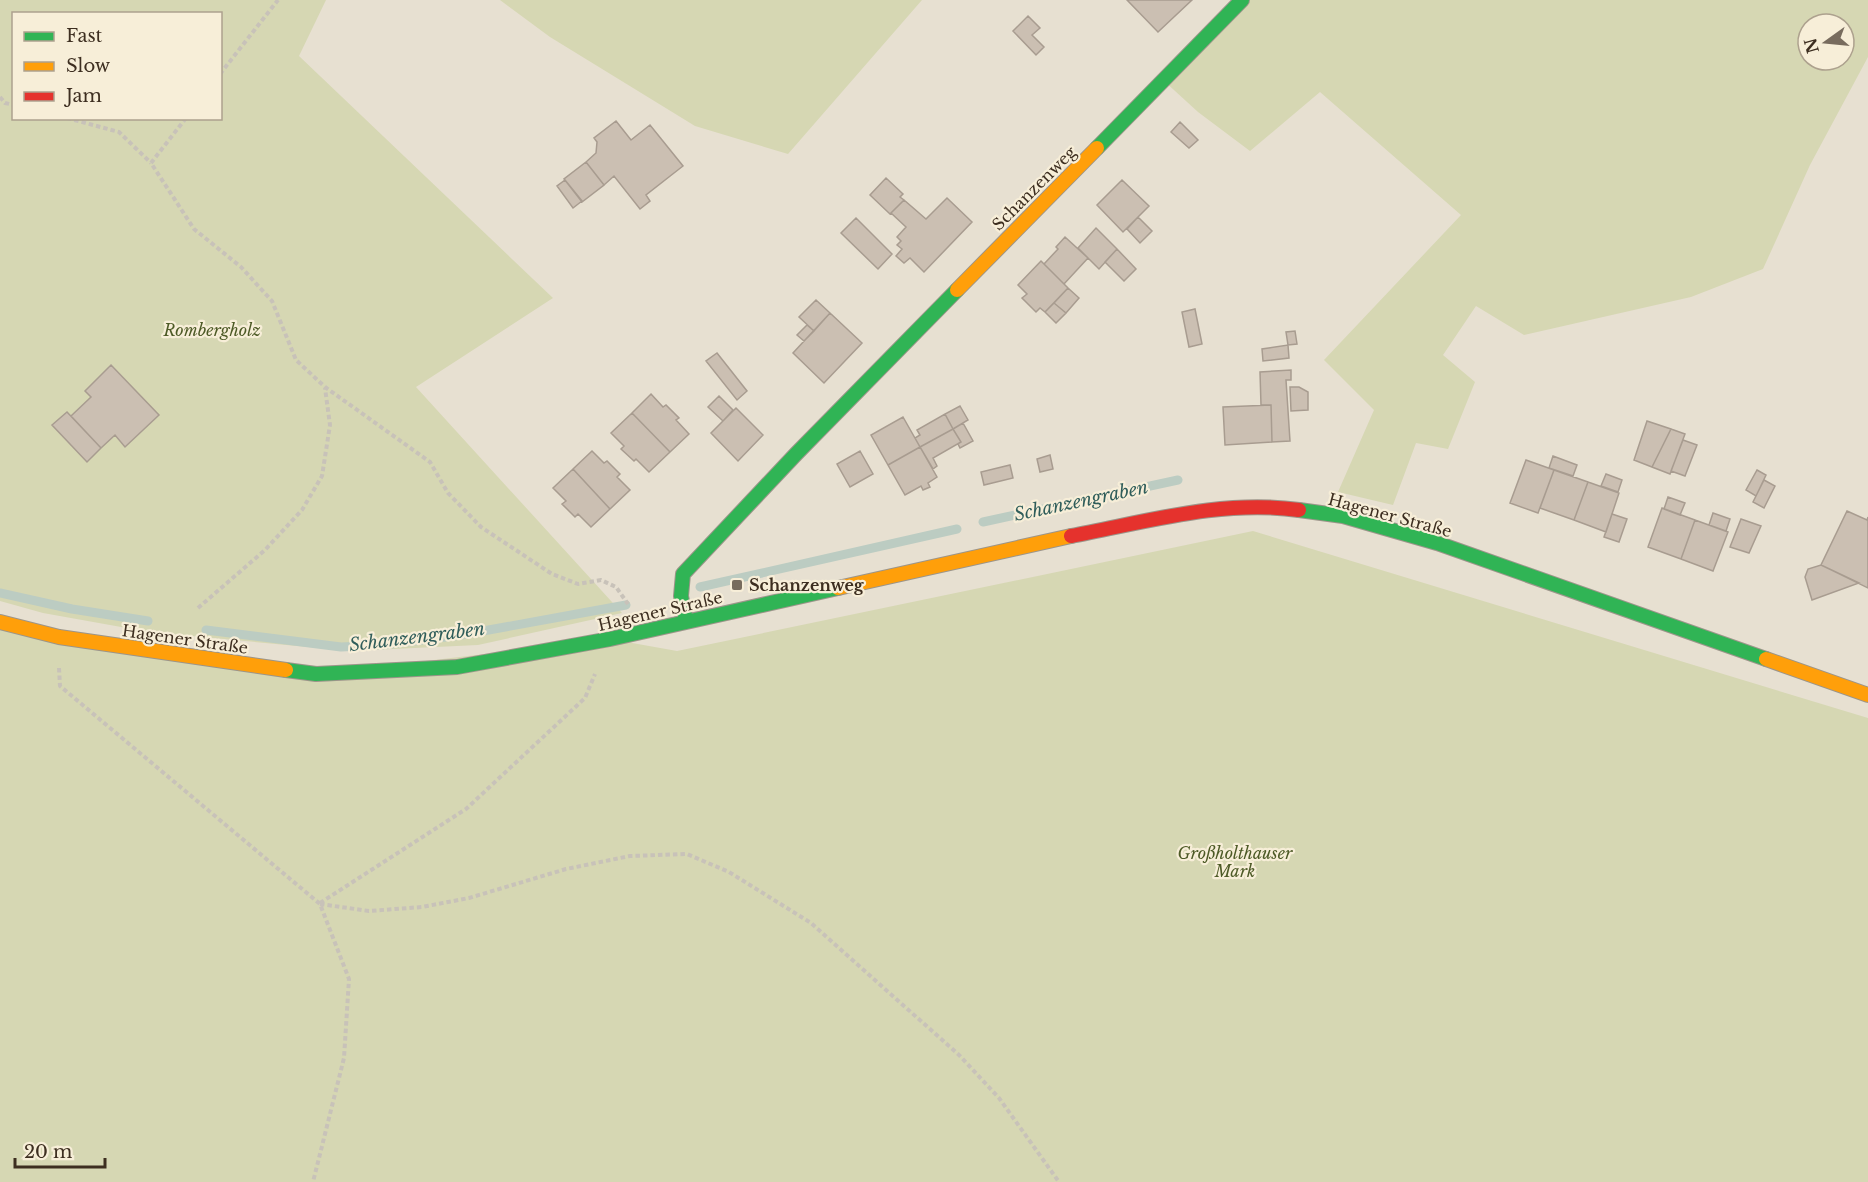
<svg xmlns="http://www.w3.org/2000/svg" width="1868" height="1182" font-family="'Libre Baskerville',serif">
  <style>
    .green { fill: #d6d7b3; fill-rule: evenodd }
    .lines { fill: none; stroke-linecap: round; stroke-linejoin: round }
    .stream { stroke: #bcccc2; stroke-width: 9 }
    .building { fill: #cbbfb2; stroke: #a89c90; stroke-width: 1.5 }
    .fast-casing { stroke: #9c958a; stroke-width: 16 }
    .slow-casing { stroke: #9c958a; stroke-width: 16 }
    .jam-casing { stroke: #9c958a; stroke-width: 16 }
    .path { stroke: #c8c2b9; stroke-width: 4; stroke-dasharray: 4.5 3; stroke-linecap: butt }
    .fast { stroke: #30b455; stroke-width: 14 }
    .slow { stroke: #ff9f0a; stroke-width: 14 }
    .jam { stroke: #e5322d; stroke-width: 14 }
    .poi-dot { fill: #786c5e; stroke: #f7eed8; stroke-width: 2 }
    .labels { text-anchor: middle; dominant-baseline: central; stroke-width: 4.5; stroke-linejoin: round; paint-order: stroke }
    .street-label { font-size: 16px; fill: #3d2e20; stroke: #f7eed8 }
    .park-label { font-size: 16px; font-style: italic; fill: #4d5a26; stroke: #f7eed8 }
    .poi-label { font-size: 16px; font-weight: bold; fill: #3d2e20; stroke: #f7eed8; text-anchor: start }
    .water-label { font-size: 18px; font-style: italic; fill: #2f5d5a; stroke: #f7eed8 }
  </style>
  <rect width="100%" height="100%" fill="#e7e0d1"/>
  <path class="green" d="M0,0h326l-27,56 254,242 -137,89 206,226 -144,32 -127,6 -202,-19 -106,-19 -43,-12zM14,14h206v104h-206z
    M500,0h422l-134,154 -93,-28 -145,-89z
    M1242,0h626v57l-58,108 -47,104 -72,28 -167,38 -48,-29 -33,49 32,27 -27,67 -32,-6 -23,62 -55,-13 36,-82 -50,-50 137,-145 -141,-123 -70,59 -52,-39 -35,-32zM1808,24h36v36h-36z
    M1253,531l615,187v464h-1868v-560l316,52 294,-35 67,12z"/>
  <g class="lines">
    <path class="stream" d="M983,522l195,-42
      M700,587l257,-58
      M0,593l72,16 76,12
      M206,630l135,17 42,-2 78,-10 165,-30"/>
  </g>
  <path class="building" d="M1127,0h65l-34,32z
    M1028,16l12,12 -8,7 12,12 -8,8 -23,-24z
    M616,121l15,19 19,-15 33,41 -37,29 4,6 -10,8 -26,-33 -10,9 -18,-23 10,-9 1,-11 -3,-4z
    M1180,122l18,18 -9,8 -18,-16z
    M586,162l18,23 -22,17 -18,-23z
    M886,178l17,16 -3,3 4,3 -14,14 -20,-19z
    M565,180l17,21 -9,7 -16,-22z
    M1122,180l27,26 -26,26 -26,-27z
    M947,198l25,24 -48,50 -14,-14 -6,5 -8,-7 6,-7 -5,-4 4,-4 -4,-4 9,-10 -15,-14 13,-13 22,19z
    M1138,217l14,14 -12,12 -13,-14z
    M856,218l36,36 -14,15 -37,-36z
    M1096,228l21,21 -18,20 -21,-21z
    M1065,237l23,21 -24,26 -20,-20 14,-15 -2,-2z
    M1117,249l19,20 -12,12 -19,-19z
    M1041,261l27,27 -23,24 -5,-4 -4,4 -14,-14 5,-4 -9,-9z
    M1068,288l11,10 -13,15 -12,-10z
    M816,300l14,13 -16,18 -15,-14z
    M1054,303l12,10 -10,10 -11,-11z
    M1195,309l7,35 -13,3 -7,-35z
    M830,313l32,30 -38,40 -31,-30z
    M807,325l7,6 -10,10 -7,-6z
    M1295,331l2,13 -9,1 -2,-13z
    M1288,345l1,13 -26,3 -1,-12z
    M717,353l30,38 -10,9 -31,-39z
    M111,365l48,50 -34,32 -10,-12 -14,13 -30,-32 20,-19 -6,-6z
    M1291,370v10h-5l4,61 -18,1 -1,-37h-10l-1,-33z
    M1290,387h9l9,5v18l-17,1z
    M651,394l12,13 3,-2 13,13 -3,2 13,14 -19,18 -38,-39z
    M719,396l14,14 -10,11 -15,-14z
    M1271,405l1,37 -47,3 -2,-38z
    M960,406l8,14 -15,9 -8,-15z
    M736,408l27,27 -25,26 -27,-28z
    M67,412l34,36 -14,14 -35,-37z
    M632,413l38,39 -21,20 -13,-13 -2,2 -13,-12 3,-3 -13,-13z
    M945,414l8,15 -33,18 -5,-9 5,-3 -3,-5z
    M903,417l17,30 -32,18 -17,-30z
    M1647,421l24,8 -19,38 -18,-7z
    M963,423l10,18 -13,7 -2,-4 3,-2 -8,-13z
    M953,429l8,13 -28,16 4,8 -4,3 -13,-22z
    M1671,429l14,5 -15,40 -18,-7z
    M1683,440l14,5 -12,31 -14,-5z
    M920,447l17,30 -9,6 2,4 -7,3 -2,-4 -16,9 -17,-30z
    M592,451l12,12 3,-2 13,13 -3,3 13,13 -20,19 -37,-40z
    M860,451l13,23 -23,13 -13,-23z
    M1050,455l3,14 -13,3 -3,-13z
    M1553,456l24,9 -4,11 -24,-8z
    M1526,460l28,10 -16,43 -28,-10z
    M1010,465l3,13 -29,7 -3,-13z
    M573,469l37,40 -19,18 -13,-13 -3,3 -13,-13 4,-3 -13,-13z
    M1554,470l34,12 -14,38 -34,-12z
    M1757,470l9,5 -10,21 -10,-6z
    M1606,474l16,6 -4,12 -17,-6z
    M1764,480l11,6 -11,22 -11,-6z
    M1588,482l31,11 -13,39 -32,-12z
    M1668,497l17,6 -5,12 -16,-6z
    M1662,508l33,12 -14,39 -33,-12z
    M1847,511l20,9 1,-3v71l-47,-23z
    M1713,513l17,6 -4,12 -17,-6z
    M1612,514l15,5 -8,23 -15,-5z
    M1741,519l20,7 -12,27 -19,-6z
    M1695,520l33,12 -15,39 -32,-12z
    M1821,565l38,18 -47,17 -7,-23 3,-8z"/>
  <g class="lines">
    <defs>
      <path id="fast" d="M1097,148l145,-148
        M1299,510l44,6 94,27 329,116
        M686,621l-5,-25 2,-22 113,-120 161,-164
        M286,670l30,4 141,-7 153,-28 228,-51"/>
      <path id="slow" d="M957,290l140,-142
        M838,588l233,-52
        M0,622l59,15 227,33
        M1766,659l102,36"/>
      <path id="jam" d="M1071,536c75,-14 152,-37 228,-26"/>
    </defs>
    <use href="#fast" class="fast-casing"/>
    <use href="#slow" class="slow-casing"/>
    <use href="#jam" class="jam-casing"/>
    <path class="path" d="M220,74l58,-74
      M0,97l5,6 9,2
      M67,118l52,14 32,31
      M186,118l-35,45 43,66 47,38 31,34 24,59 29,27 105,75 18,31 33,34 71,47 26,10 23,-4 15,7 12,17
      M198,608l67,-58 37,-40 20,-34 8,-51 -5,-37
      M59,668l1,18 260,218 29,75 -5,79 -31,124
      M320,903l146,-94 119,-111 10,-24
      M320,904l49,7 53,-4 47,-9 97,-29 64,-13 57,-2 42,18 82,51 148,132 40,43 60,84"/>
    <use href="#fast" class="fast"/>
    <use href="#slow" class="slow"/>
    <use href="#jam" class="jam"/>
  </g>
  <rect class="poi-dot" x="731" y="579" width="12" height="12" rx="3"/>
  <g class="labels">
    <g class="street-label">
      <text transform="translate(1034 188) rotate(-45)">Schanzenweg</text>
      <text transform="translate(1390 515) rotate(15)">Hagener Straße</text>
      <text transform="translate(660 611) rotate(-13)">Hagener Straße</text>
      <text transform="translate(185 639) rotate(8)">Hagener Straße</text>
    </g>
    <g class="park-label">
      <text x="212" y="330">Rombergholz</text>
      <text x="1235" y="853">Großholthauser<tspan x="1235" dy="18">Mark</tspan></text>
    </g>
    <g class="poi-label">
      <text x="749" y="585">Schanzenweg</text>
    </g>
    <g class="water-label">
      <text transform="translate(1081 501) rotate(-12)">Schanzengraben</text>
      <text transform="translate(417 637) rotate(-7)">Schanzengraben</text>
    </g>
  </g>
  <rect x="12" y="12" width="210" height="108" fill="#f7eed8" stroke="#ada18e" stroke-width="1.5"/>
  <rect x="24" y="32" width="30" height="9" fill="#30b455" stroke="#ada18e" stroke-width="1.5"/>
  <text x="66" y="42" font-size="18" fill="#3d2e20">Fast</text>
  <rect x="24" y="62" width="30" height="9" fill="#ff9f0a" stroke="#ada18e" stroke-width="1.5"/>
  <text x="66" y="72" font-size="18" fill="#3d2e20">Slow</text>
  <rect x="24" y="92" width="30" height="9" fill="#e5322d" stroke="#ada18e" stroke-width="1.5"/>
  <text x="66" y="102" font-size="18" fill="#3d2e20">Jam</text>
  <g transform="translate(1826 42) rotate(255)"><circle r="28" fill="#f7eed8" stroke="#ada18e" stroke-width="1.5"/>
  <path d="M0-4.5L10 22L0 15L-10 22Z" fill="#786c5e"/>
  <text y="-9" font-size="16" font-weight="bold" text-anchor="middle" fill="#3d2e20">N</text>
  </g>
  <path d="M15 1158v9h90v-9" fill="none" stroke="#3d2e20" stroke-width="3"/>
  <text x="24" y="1158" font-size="18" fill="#3d2e20" stroke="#f7eed8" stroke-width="4.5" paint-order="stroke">20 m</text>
</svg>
